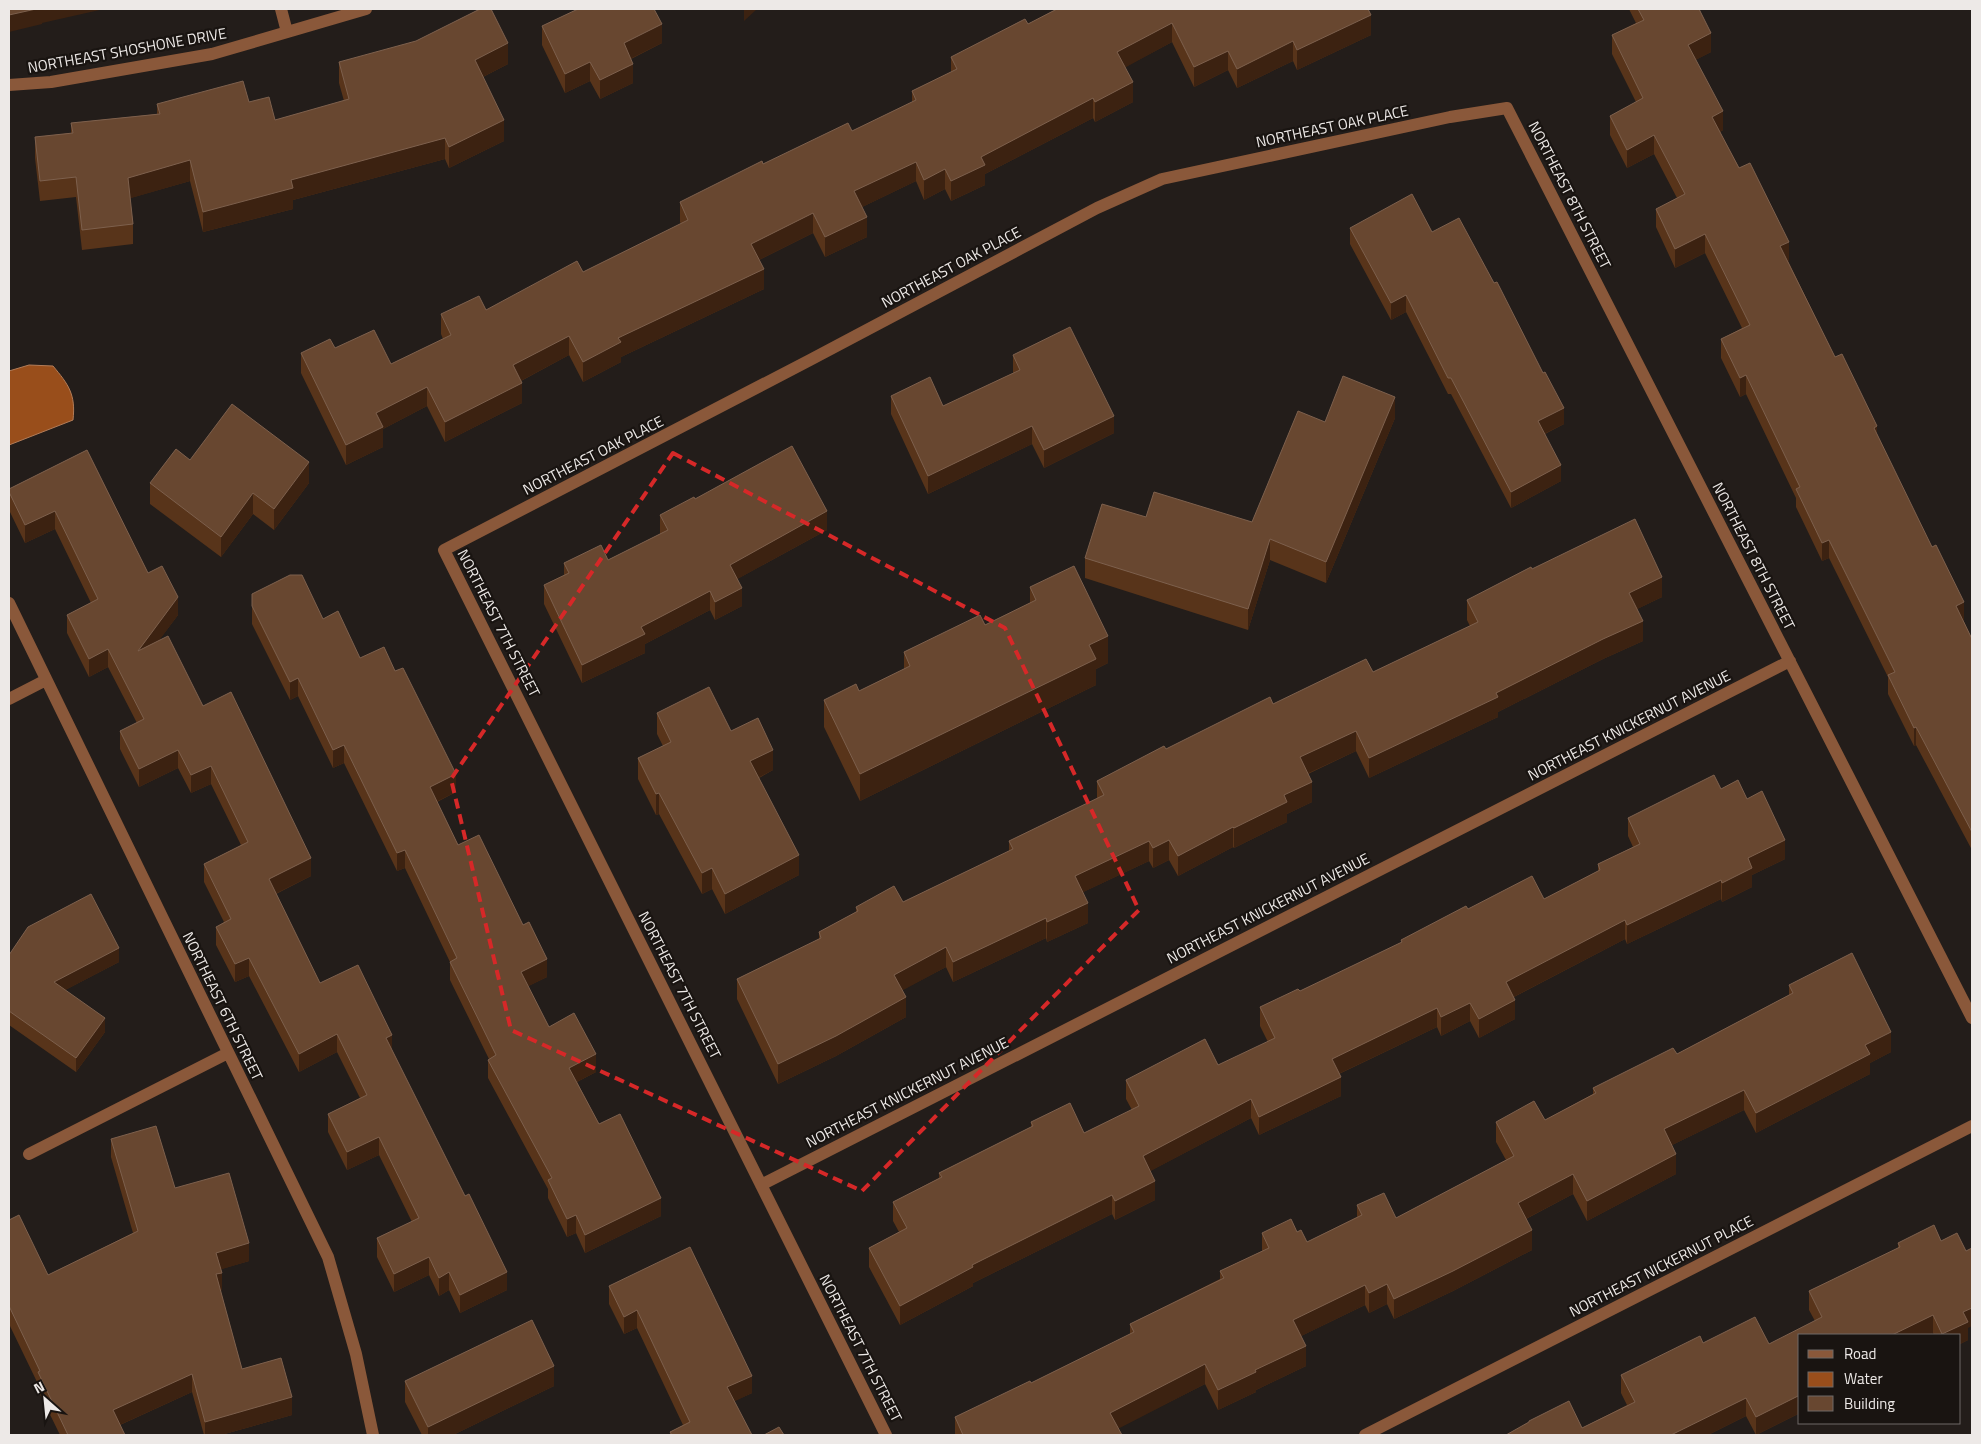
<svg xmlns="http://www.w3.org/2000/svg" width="1981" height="1444" font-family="'Titillium Web',sans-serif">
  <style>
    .water { fill: #994e1b; stroke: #b27c58 }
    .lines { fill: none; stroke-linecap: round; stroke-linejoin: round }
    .minor { stroke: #8a583a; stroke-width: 12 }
    .wall { fill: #58341a }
    .shaded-wall { fill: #3c2211 }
    .building { fill: #684730; stroke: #7d604d }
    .marked { fill: none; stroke: #d62828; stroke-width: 4; stroke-dasharray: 10 6; stroke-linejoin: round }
    .labels { text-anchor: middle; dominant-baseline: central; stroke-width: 4.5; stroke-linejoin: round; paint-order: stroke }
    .street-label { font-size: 15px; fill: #ede9e7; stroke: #191411 }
  </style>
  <rect width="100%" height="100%" fill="#231d1a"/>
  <path class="water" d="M29,365l24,1c15,18 23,28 20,54l-64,25v-74z"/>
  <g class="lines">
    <path class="minor" d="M281,9l6,23
      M9,85l42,-3 161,-28 154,-45
      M9,603l319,654 28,97 17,81
      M9,699l37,-19
      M29,1154l199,-101
      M761,1185l1029,-524
      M886,1435l-442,-885 366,-190 287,-152 65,-29 288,-62 57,-9 465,910
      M1365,1435l607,-309"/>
  </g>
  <path class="wall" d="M1057,9l314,26 -74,35 -4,-9 -56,27 -9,-18 -34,17 -22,-45 -47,25 8,35 -38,20 -2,-4 -108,56v11l-34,16 -6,-12 -21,11 -8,-19 -54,26 5,30 -42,20 -12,-24 -54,27 5,29 -143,68v5l-38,20 -14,-27 -48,26 1,22 -77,39 -18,-36 -44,23v18l-37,18 -45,-92v-20l34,-5 56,16 52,-25 -2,-5v-20l45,-4 97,-38 98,-48 -1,-2v-20l83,-38 89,-33 60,-29v-11l39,-19v-15l77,-33z
    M1629,9h70l12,43 -16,8 28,70 -3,2 69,129h-1l47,96 42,77 95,205v211l-56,-105 -2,1 -26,-52v-17l-59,-119 -7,3 -26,-54v-9l-50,-104 -6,3 -19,-39v-19l21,-11 -37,-75 -30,15 -19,-41v-18l21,-11 -23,-44 -27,14 -17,-33v-19l26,-14 -24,-48v-19l24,-12z
    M542,26l120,17 -31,16 2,24 -33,16 -10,-18 -25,12 -23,-48z
    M339,62l169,2 -25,13 21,64 -55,27 -4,-9 -152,41v9l-90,23 -13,-51 -60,17 3,26v20l-51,6 -6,-53 -36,4 -5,-43v-21l36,-4v-10l86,-9v-10l92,-2 26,18 69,-19 -5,-18z
    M1350,228l82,4 132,192 -19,10 16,47 -50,27 -60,-114h-3l-42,-82 -15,8 -41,-76z
    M1013,355l101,78 -70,35 -12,-24 -104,50 -37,-80v-18l52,10 70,-33z
    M1395,418l-69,165 -56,-23 -22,70 -163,-52v-20l61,-41 106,5 73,-100z
    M87,450l61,123 30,42 -19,25 44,66 108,170 -35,18 44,89 72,67 115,240 -47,23 -11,-23 -10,6 -10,-21 -35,17 -17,-35v-19l35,-16 -33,-67 -32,15 -19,-38v-18l32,-16 -23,-46 -38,20 -50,-96 -14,6 -19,-37v-18l8,-5 -20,-40v-18l37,-19 -30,-61 -20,9 -13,-25 -39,19 -19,-38v-18l17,-8 -29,-56 -19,10 -22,-44v-18l24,-12 -36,-74 -30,14 -16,-33v-21z
    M190,460l119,23 -35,47 -21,-16 -32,43 -71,-53v-21z
    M695,499l132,31 -90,49 5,27 -27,14 -5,-10 -65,34v9l-63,30 -38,-79v-19l20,-10v-12l44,-3 52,-26v-19z
    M1532,569l130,28 -25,12 6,32 -40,18 -105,53v5l-129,61 -13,-27 -48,23 4,28 -25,12v8l-53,26 -1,-1 -55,29 -9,-16 -16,8 -4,-7 -66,31 5,31 -41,19 -1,-4 -93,44 -7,-15 -44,23 4,27 -70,39 -58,28 -41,-85v-20l82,-40v-7l37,-20v-5l47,-5 106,-51v-10l88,-42v-18l69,-32 107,-45 100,-32 97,-46 -3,-6v-20z
    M1030,587l78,76 -12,6v16l-236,116 -36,-74v-27l35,-9 45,-22v-17l81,-27 45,-22z
    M252,606l71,13 37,39 35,13 61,121 -19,10 21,43 89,132 -19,9 21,41 47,45 -19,10 22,42 62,92 -76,37 -9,-20 -9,4 -19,-39v-9l-60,-111v-18l1,-1 -39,-79v-18l-45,-94 -8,3 -53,-108 -11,5 -35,-72 -8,4 -38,-76z
    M657,713l74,18 42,39 -14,8 40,97 -74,39 -13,-25 -10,5 -43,-80 -3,1 -18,-36v-21l25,-12 -6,-12z
    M1721,789l26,10 38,60 -33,16v12l-30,15 -1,-3 -94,45 -2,-5 -111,58 1,22 -36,19 -9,-17 -29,15 -4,-9 -98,47 2,22 -82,39 -8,-17 -101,53 5,29 -40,20 -3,-6 -139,69v3l-73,39 -31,-58v-19l30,-16 -6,-11v-19l46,-24v-5l92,-46v-5l53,11 48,-23 -6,-11v-19l92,-15 50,-23 -8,-16v-19l40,-16 101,-48v-3l67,-31 76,-10 54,-28v-7l35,-17 -5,-11v-18z
    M9,955l110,7 -54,28 40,42 -29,40 -67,-47z
    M1789,985l102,67 -21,11v11l-114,59 -12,-23 -72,35 4,29 -89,47 -14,-27 -47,25 6,31 -79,41 -59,28 -7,-15 -18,9 -4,-8 -64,31 5,30 -50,24v2l-38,18 -13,-26 -87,44 4,7h-167v-18l76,-34 99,-49v-10l90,-45v-8l42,-20v-18l35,-1 10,10 50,-25v-12l39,13 110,-58 -10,-18v-20l49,-2 48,-26v-6l84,-34 112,-59z
    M111,1139l64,49 74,73 -28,8 1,21 -2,1 22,78 50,46 -71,20h-17l-12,-43 -72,33 5,10h-65l-22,-45v-6l-29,-60v-104l39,55 85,-42 -22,-76z
    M1898,1243l70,85v12l-8,4v-9h-26l-1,-2 -4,2h-129v78l-44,22 -10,-19 -38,19h-202l23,-12v-2l53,7 45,-23 -6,-12v-18l82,-32 66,1 46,-23 -6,-11v-19l89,-43z
    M609,1286l143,107 -18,8 18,34h-82v-3l13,-7 -46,-97 -13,6 -15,-30z
    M405,1381l149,5 -101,49h-31l-17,-33z"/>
  <path class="shaded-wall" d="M36,9h68l-62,14v1l-33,8v-17z
    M744,9h13l-13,12z
    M1371,15v20l-74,35v-20z
    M1172,23v19l-55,30v-20z
    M662,24v19l-38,19v-19z
    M1711,33v19l-23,12v-19z
    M1293,41v20l-56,27v-19z
    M508,43v21l-33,17v-21z
    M1228,51v19l-34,17v-20z
    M590,62v19l-25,12v-19z
    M633,64v19l-33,16v-19z
    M1133,82v20l-38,20v-20z
    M1093,98v20l-108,56v11l-34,16v-20l30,-24z
    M1723,111v19l-11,6v-19z
    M504,120v21l-55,27v-21z
    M1654,135v19l-27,14v-18z
    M445,138v21l-152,41v9l-90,23v-20l88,-32z
    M190,160v21l-62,18v-21z
    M916,162v19l-62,30v-20z
    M945,169v20l-21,11v-20z
    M813,213v20l-62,31v-20z
    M867,217v20l-42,20v-20z
    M1705,234v19l-30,15v-19z
    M1789,242v19l-9,4v-19z
    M764,269v20l-143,68v5l-38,20v-20l35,-24z
    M1406,295v17l-15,8v-17z
    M569,336v19l-56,30v-20z
    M1746,375v19l-6,3v-19z
    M522,383v20l-77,39v-20z
    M427,387v19l-44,23v18l-37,18v-20l30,-32z
    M1395,397v21l-69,165v-21z
    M1564,408v16l-26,13v-16z
    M1114,416v17l-70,35v-18z
    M1032,426v18l-104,50v-18z
    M1877,426v19l-3,-17z
    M309,462v21l-35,47v-21z
    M1561,465v16l-50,27v-16z
    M253,493v21l-32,43v-20z
    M55,511v18l-30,14v-18z
    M827,511v19l-97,53v-18z
    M1270,539v21l-22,70v-21z
    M1829,540v18l-7,3v-18z
    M1662,577v20l-33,16v-20z
    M742,588v18l-27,14v-18z
    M710,591v19l-65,34v9l-63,30v-18l59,-38z
    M178,597v18l-40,54v-18z
    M1964,602v18l-8,4v-18z
    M1643,621v20l-40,18 -105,53v5l-129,61v-20l234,-119z
    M1108,636v27l-12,6v16l-236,116v-27l229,-129z
    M108,649v18l-19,10v-18z
    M298,678v18l-8,4v-18z
    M1916,727v18l-2,1v-18z
    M1356,731v20l-56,26v-20z
    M344,745v18l-11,5v-18z
    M178,750v18l-39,19v-18z
    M773,750v20l-23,12v-21z
    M211,766v18l-20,9v-18z
    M456,774v18l-26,13v-18z
    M1312,782v20l-25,12v8l-53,26v-20l50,-33z
    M659,793v21l-3,1v-21z
    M1233,827v20l-55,29v-20z
    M1169,840v20l-16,8v-20z
    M1785,840v19l-33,16v12l-30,15v-19l26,-25z
    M1149,841v20l-74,35v-20z
    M405,850v18l-8,3v-18z
    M799,855v20l-74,39v-20z
    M311,858v18l-42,21v-18z
    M712,868v21l-10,5v-21z
    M1721,880v19l-94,45v-19z
    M1088,903v20l-41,19v-20z
    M1046,918v20l-93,44v-20z
    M1625,920v19l-119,62v-19z
    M946,947v20l-52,28v-20z
    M119,948v14l-65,34v-14z
    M249,958v18l-14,6v-18z
    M547,959v18l-26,13v-18z
    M906,997v20l-70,39 -58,28v-20z
    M1515,1000v19l-36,19v-19z
    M1470,1003v18l-29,15v-19z
    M1437,1008v19l-105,50v-18z
    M105,1018v14l-29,40v-14z
    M1891,1032v20l-21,11v11l-114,59v-20l109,-68z
    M337,1034v18l-38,20v-18z
    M392,1035v18l-6,-15z
    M596,1054v18l-27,14v-18z
    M1341,1077v19l-82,39v-18z
    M1744,1090v20l-80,39v-20z
    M1251,1099v19l-108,57v-19z
    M379,1137v18l-32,15v-18z
    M1676,1154v20l-89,47v-20z
    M1573,1174v20l-55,29v-20z
    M1155,1181v19l-40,20v-19z
    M1112,1195v19l-139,69v3l-73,39v-19l72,-41z
    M661,1198v18l-76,37v-18z
    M576,1215v18l-9,4v-18z
    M1532,1230v20l-79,41 -59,28v-20z
    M249,1243v18l-33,10v-18z
    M429,1257v18l-35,17v-18z
    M449,1272v18l-10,6v-18z
    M507,1272v18l-47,23v-18z
    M222,1273v17l-6,2v-18z
    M1387,1284v20l-18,9v-20z
    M1365,1285v20l-72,35v-20z
    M1972,1308v18l-4,2v12l-8,4v-9h-18v-1l21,-22z
    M637,1310v18l-13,6v-17z
    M1933,1315v18l-4,2h-37z
    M1306,1346v20l-50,24v2l-38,18v-20l37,-20z
    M1205,1364v20l-95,49v-20z
    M554,1366v20l-101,49h-25v-8z
    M192,1374v18l-79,36v-18z
    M752,1376v17l-25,12v-18z
    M1800,1395v18l-44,22v-18z
    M292,1397v18l-71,20h-16v-13z
    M1746,1398v18l-38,19h-37z"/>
  <path class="building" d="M9,9h27l-27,6z
    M480,9h11l17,34 -33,17 29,60 -55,27 -4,-9 -154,42 2,8 -90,24 -13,-52 -62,18 5,46 -51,6 -6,-53 -36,4 -5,-44 38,-4 -2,-10 89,-9 -3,-10 86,-23 6,21 20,-5 6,23 74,-21 -10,-37 77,-21z
    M578,9h76l8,15 -38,19 9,21 -33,16 -10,-18 -25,12 -23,-48z
    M1057,9h311l3,6 -74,35 -4,-9 -56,28 -9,-18 -34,16 -22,-44 -55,29 16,30 -38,20 -2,-4 -112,59 4,8 -34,16 -6,-12 -21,11 -8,-18 -62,29 13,26 -42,20 -12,-24 -62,31 13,25 -146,69 3,4 -38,20 -14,-26 -56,29 9,18 -77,39 -18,-35 -51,26 7,14 -37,18 -45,-92 29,-14 5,9 39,-18 17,34 60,-29 -10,-21 38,-18 7,14 91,-49 6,11 105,-52 -8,-18 82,-41 1,3 85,-41 4,8 64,-31 -4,-9 45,-22 -6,-12 74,-38 3,5z
    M1638,9h61l12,24 -23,12 35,66 -11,6 27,51 11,-5 39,79 -9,4 55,111 7,-3 35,72 -3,2 58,119 4,-2 28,57 -8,4 16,33v193l-56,-105 -2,1 -26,-53 7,-3 -66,-132 -7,3 -26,-54 4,-2 -54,-112 -6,3 -19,-39 29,-14 -45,-91 -30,15 -19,-40 29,-15 -31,-59 -27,15 -17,-34 33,-18 -31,-63 32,-15z
    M1412,194l20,38 27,-14 35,65 3,-1 46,91 2,-1 19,36 -26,13 23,44 -50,27 -60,-114h-3l-42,-83 -15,8 -41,-75z
    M1070,327l44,89 -70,34 -12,-24 -104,50 -37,-80 39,-19 13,29 77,-36 -7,-15z
    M1343,376l52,21 -69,165 -56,-23 -22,70 -163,-51 17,-54 44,13 8,-25 98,30 46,-111 27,11z
    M232,404l77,58 -35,47 -21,-16 -32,44 -71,-54 26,-34 14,11z
    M792,446l35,65 -97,54 12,23 -27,14 -5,-11 -69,36 4,7 -63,31 -38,-80 25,-12 -5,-10 37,-18 7,15 60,-30 -8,-15 34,-18 1,2z
    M87,450l61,123 14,-7 16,31 -40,54 30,-15 35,70 28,-14 80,166 -42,21 51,104 38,-18 34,70 -6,3 79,158 4,-2 38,78 -47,23 -11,-23 -10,6 -10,-21 -35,17 -17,-36 42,-20 -40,-81 -32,15 -19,-38 39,-19 -30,-61 -38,20 -50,-96 -14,6 -19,-37 15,-8 -27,-55 44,-22 -37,-76 -20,9 -13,-25 -39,19 -19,-38 24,-12 -36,-70 -19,10 -22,-44 31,-16 -43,-88 -30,14 -16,-33v-3z
    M1635,519l27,58 -33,16 14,28 -40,18 -107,54 2,4 -129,61 -13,-27 -56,26 12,25 -28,13 3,7 -53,26 -1,-1 -55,29 -9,-16 -16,8 -4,-7 -74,35 13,27 -41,19 -1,-4 -93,44 -7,-15 -52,28 12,22 -70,39 -58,28 -41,-85 84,-41 -2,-6 39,-21 -2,-4 38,-21 9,16 110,-53 -4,-8 95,-46 -7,-14 67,-35 2,3 104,-52 3,7 93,-45 7,13 105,-50 -11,-22 64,-33 1,2z
    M1074,566l34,70 -19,9 7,14 -236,115 -36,-74 32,-16 3,7 51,-25 -6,-14 76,-37 5,10 51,-25 -6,-13z
    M290,575h12l21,44 15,-8 22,47 24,-11 11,24 8,-3 53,106 -26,13 28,58 21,-10 44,90 6,-3 18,37 -26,13 28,55 25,-14 22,41 -27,14 30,56 21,-10 41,84 -76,37 -9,-20 -9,4 -19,-39 4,-2 -64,-118 8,-5 -46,-93 7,-4 -52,-108 -8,3 -53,-108 -11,5 -35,-72 -8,4 -38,-76v-12z
    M709,687l22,44 27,-13 15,32 -23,11 49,94 -74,39 -13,-26 -10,5 -43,-80 -3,1 -18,-36 33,-16 -14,-29z
    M1714,775l7,14 17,-9 9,19 15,-8 23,49 -37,18 4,10 -30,15 -1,-3 -94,45 -2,-5 -119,62 9,18 -36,19 -9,-16 -29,14 -4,-9 -105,51 9,18 -82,40 -8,-18 -108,57 12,25 -40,20 -3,-6 -140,70 1,2 -73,39 -31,-58 38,-20 -14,-26 49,-25 -3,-4 94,-47 -2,-4 39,-19 14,30 55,-27 -13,-26 79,-41 13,26 57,-27 -15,-31 38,-18 2,2 102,-49 -1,-2 65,-34 2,3 64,-33 12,23 56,-29 -2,-6 42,-20 -12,-26z
    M91,894l28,54 -65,34 51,36 -29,40 -67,-47v-56l19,-28z
    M1852,953l39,79 -26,13 5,9 -114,59 -12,-23 -80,39 12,25 -89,47 -14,-27 -55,29 14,27 -79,41 -59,28 -7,-15 -18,9 -4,-8 -72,35 13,26 -51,24 1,2 -38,18 -13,-26 -95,49 12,22h-159l-8,-18 75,-36 1,2 103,-51 -4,-8 94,-46 -4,-7 49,-23 -7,-15 29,-14 6,13 4,-2 6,12 55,-27 -5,-10 27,-12 12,25 118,-62 -18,-34 38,-21 11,19 51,-27 -3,-5 80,-40 4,6 116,-61 -4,-8z
    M156,1126l19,62 54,-15 20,70 -33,10 6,20 -6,1 26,95 39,-11 11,39 -87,25 -13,-48 -79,36 12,25h-57l-30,-63 2,-1 -31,-65v-86l10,-5 29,60 90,-44 -27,-92z
    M1934,1225l7,16 16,-8 9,18 6,-3v60l-9,4 5,10 -26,12 -9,-19 -41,20h-92v60l-44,22 -10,-19 -75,37h-165l23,-13v-1l40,-20 13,27 53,-26 -14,-27 79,-39 3,7 52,-26 14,27 53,-27 -13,-26 91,-44 -2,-4z
    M690,1247l62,129 -25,11 25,48h-80l-2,-3 20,-10 -53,-112 -13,7 -15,-31z
    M532,1320l22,46 -126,61 -23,-46z
    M779,1427l5,8h-20z"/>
  <path class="marked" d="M673,453l332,175 134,282 -277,281 -351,-161 -60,-251z"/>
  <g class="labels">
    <g class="street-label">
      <text transform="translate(127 50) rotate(-10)">NORTHEAST SHOSHONE DRIVE</text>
      <text transform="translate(1332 126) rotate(-12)">NORTHEAST OAK PLACE</text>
      <text transform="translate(1570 195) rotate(63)">NORTHEAST 8TH STREET</text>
      <text transform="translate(951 267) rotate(-28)">NORTHEAST OAK PLACE</text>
      <text transform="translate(593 455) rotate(-27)">NORTHEAST OAK PLACE</text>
      <text transform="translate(1754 556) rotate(63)">NORTHEAST 8TH STREET</text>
      <text transform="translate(499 623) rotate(63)">NORTHEAST 7TH STREET</text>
      <text transform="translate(1629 725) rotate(-27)">NORTHEAST KNICKERNUT AVENUE</text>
      <text transform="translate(1268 908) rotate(-27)">NORTHEAST KNICKERNUT AVENUE</text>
      <text transform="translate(680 985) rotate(63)">NORTHEAST 7TH STREET</text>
      <text transform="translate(223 1006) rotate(64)">NORTHEAST 6TH STREET</text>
      <text transform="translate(907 1092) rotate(-27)">NORTHEAST KNICKERNUT AVENUE</text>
      <text transform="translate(1661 1266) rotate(-27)">NORTHEAST NICKERNUT PLACE</text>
      <text transform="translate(861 1348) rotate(63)">NORTHEAST 7TH STREET</text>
    </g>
  </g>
  <rect width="1981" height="1444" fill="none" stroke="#ede9e7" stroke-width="20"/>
  <rect x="1798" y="1334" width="162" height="90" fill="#191411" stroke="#6e6967"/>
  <rect x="1808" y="1350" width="25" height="8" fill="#8a583a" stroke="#6e6967"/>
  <text x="1844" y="1359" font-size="15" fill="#ede9e7">Road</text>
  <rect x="1808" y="1372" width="25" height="15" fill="#994e1b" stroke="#6e6967"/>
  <text x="1844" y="1384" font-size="15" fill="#ede9e7">Water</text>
  <rect x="1808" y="1396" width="25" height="15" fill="#684730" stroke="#6e6967"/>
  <text x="1844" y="1409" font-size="15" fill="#ede9e7">Building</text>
  <g transform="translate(45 1399) rotate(333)" stroke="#191411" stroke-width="4" paint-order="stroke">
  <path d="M0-4L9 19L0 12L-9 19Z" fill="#ede9e7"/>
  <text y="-8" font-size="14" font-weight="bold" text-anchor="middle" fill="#ede9e7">N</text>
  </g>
</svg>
